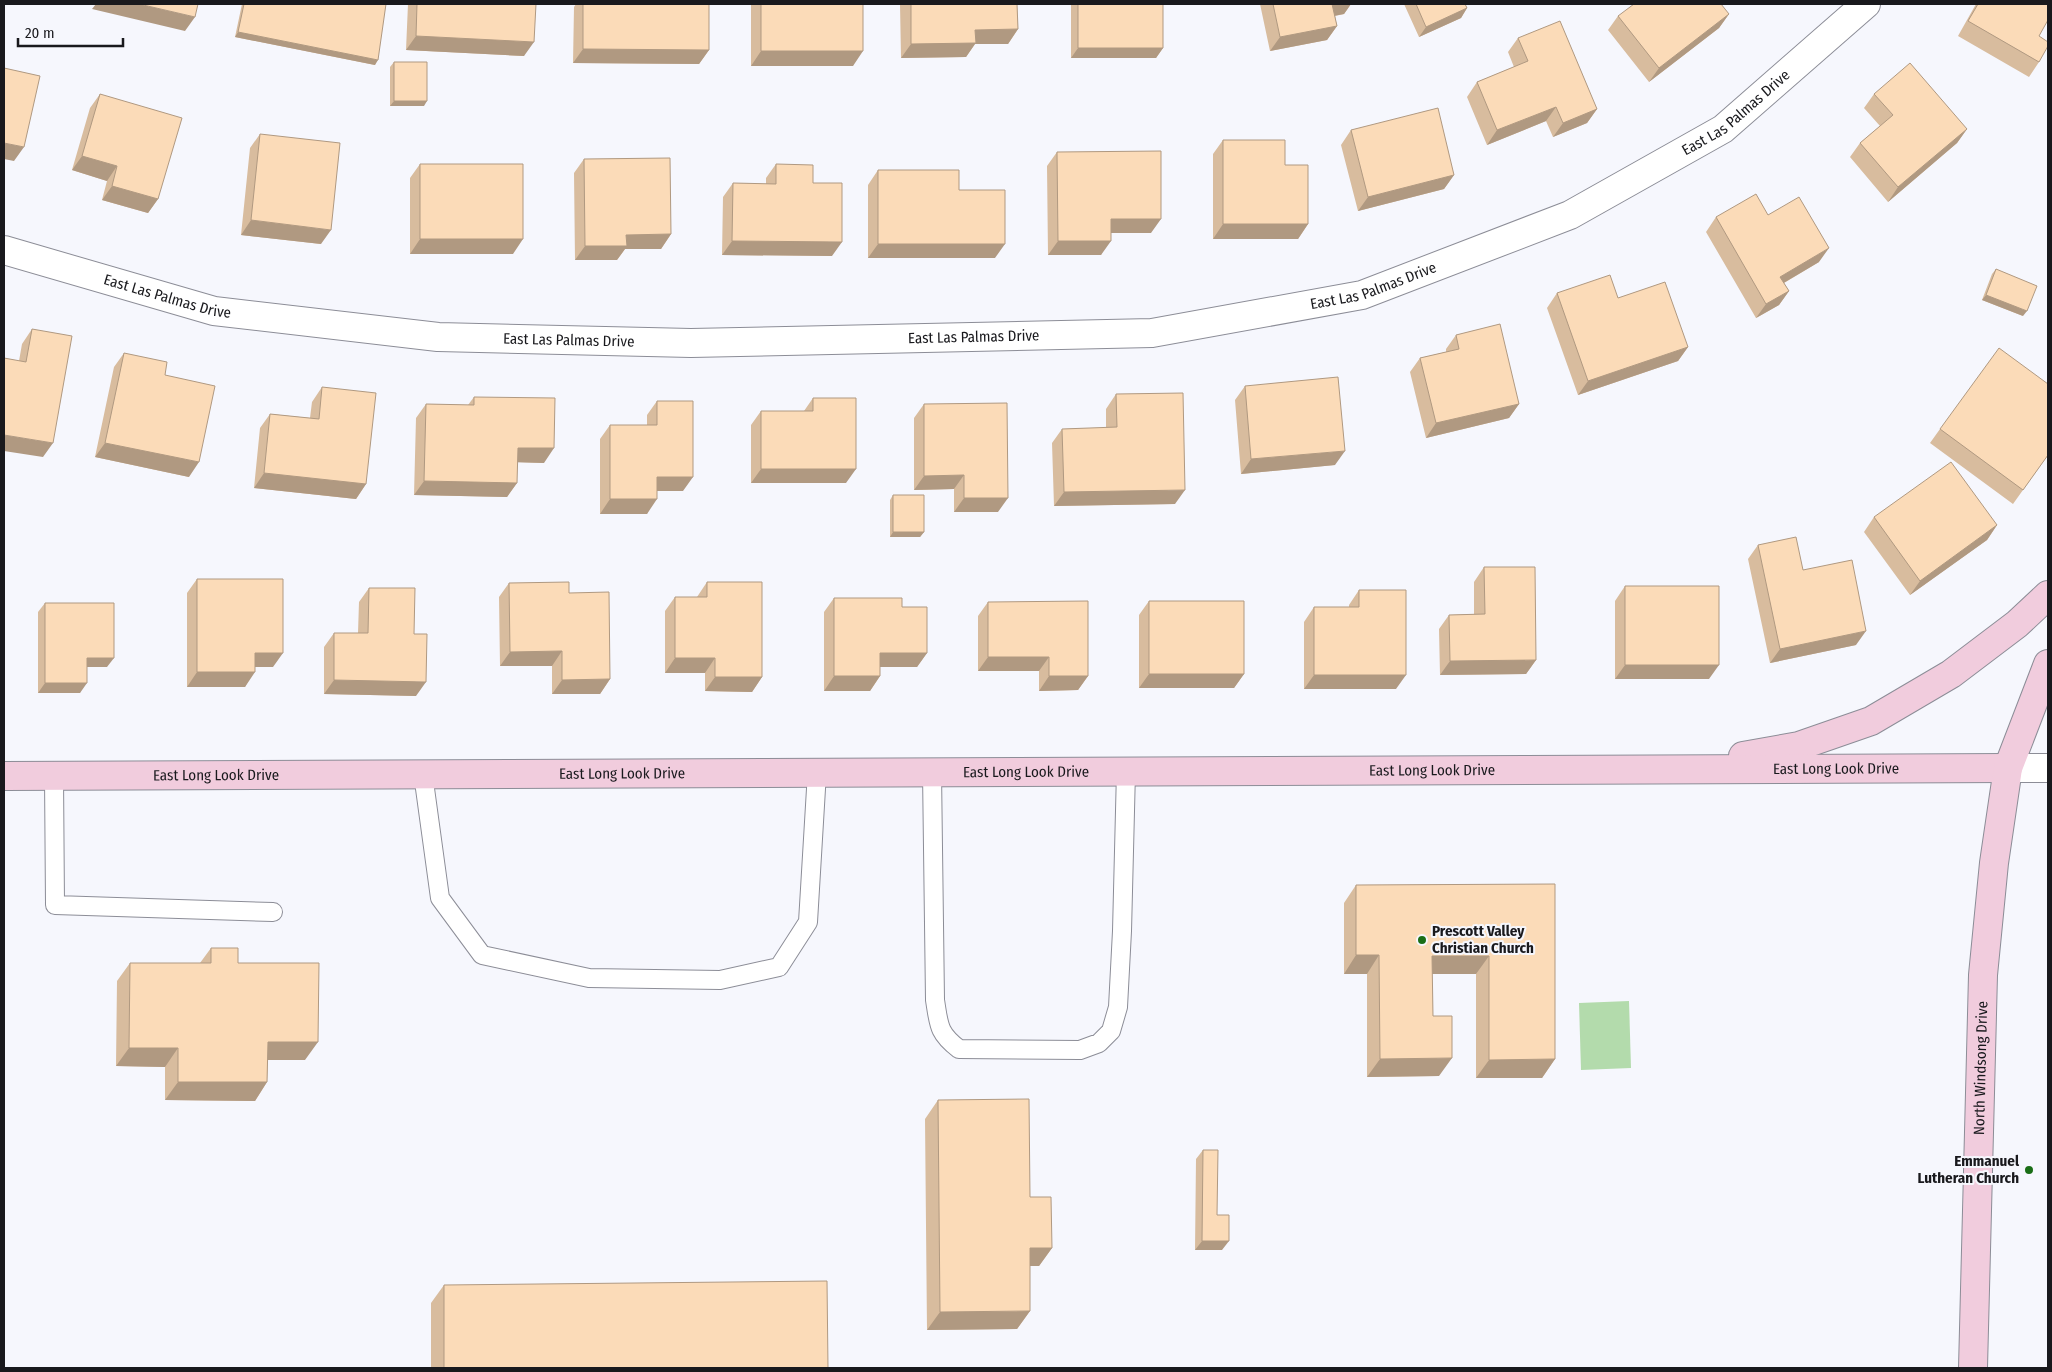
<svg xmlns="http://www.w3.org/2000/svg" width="2052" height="1372" font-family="'Fira Sans Condensed',sans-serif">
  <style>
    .green { fill: #b3dbac }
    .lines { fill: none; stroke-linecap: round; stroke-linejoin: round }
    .lane-casing { stroke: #8c8d97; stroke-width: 20 }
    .street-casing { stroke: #8c8d97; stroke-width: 30 }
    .secondary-casing { stroke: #8c8d97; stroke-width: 30 }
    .lane { stroke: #fff; stroke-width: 18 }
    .street { stroke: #fff; stroke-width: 28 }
    .secondary { stroke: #f1ccdd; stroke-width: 28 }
    .wall { fill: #d8bc9e }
    .shaded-wall { fill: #b09981 }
    .building { fill: #fbdbb8; stroke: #b09981 }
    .poi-dot { fill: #1a6e16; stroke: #f6f7fd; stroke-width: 2 }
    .labels { text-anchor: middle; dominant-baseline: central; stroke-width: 4; stroke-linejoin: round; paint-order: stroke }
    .street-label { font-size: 15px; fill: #19191d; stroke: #f6f7fd }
    .poi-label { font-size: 15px; font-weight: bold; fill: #19191d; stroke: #f6f7fd; text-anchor: start }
  </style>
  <rect width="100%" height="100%" fill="#f6f7fd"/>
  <path class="green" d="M1629,1001l2,67 -50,2 -2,-67z"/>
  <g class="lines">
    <defs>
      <path id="lane" d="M932,772l3,228c4,25 3,33 24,49l121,1 19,-7 12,-12 7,-24 4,-76 4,-160
        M423,774l17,124 42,57 107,23 131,2 59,-13 29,-45 9,-150
        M54,776l1,129 218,7"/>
      <g id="street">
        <path id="s1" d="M4,250l210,61 224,26 253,6 461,-10 210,-38 208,-80 153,-86 143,-125"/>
        <path d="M2008,768h40"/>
      </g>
      <g id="secondary">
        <path d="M1743,756l56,-10 72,-25 80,-47 66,-50 31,-29"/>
        <path id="s2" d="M4,776l2004,-8"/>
        <path id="s3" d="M1973,1368l10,-393 11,-112 14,-95 40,-104"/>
      </g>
    </defs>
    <use href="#lane" class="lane-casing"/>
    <use href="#street" class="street-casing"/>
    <use href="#secondary" class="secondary-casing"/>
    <use href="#lane" class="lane"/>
    <use href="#street" class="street"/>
    <use href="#secondary" class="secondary"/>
  </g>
  <path class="wall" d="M242,4h144l-11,61 -140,-28z
    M408,4h128l-12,52 -118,-6z
    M576,4h133v46l-10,14 -126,-1 1,-56z
    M751,4h112l-10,62h-102z
    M900,4h117l1,25 -10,15h-33l-9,13 -65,1z
    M1071,4h92v44l-7,10h-85z
    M1260,4h91l-7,10 -9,2 2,10 -10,14 -57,11z
    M1404,4h61l2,4 -6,10 -42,19z
    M1976,4h72l-9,32v26l-10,15 -71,-41z
    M1729,14l-10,14 -70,54 -41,-52 10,-14z
    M1518,38l79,71 -10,14 -34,14 -7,-16 -59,24 -20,-48 10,-15 37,-15 -6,-15z
    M394,62l30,44h-34v-39z
    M100,94l58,105 -10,14 -46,-13 5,-19 -35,-11 18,-62z
    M1874,94l93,35 -10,14 -69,59 -38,-45 10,-14 20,-17 -16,-18z
    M1351,130l103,45 -10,14 -86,22 -17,-66z
    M260,134l61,110 -80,-9 9,-87z
    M1223,140l62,25 23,59 -10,15h-85v-85z
    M1057,152l94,81h-40l-10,22h-53l-1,-89z
    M584,159l87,75 -10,15h-36l-8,11h-42l-1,-87z
    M420,164l93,90h-103v-76z
    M776,164l37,19 19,73 -110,-1 1,-58 10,-14 33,1v-6z
    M878,170l117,88h-127v-73z
    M1768,215l51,47 -35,21 5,8 -10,14 -23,13 -50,-86 10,-15z
    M1996,269l27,47 -41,-16 10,-26z
    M1557,293l61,5 70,49 -10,14 -100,34 -31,-87z
    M32,329l11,128 -24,-96 3,-17z
    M1456,335l63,69 -10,14 -83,20 -16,-66 10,-14 26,-6v-3z
    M124,353l41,22 24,102 -94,-20 19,-90z
    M1245,386l90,79 -94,9 -6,-74z
    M322,387l44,97 -10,15 -102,-11 6,-60 10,-14 40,4 2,-16z
    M1116,394l59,110 -121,2 -2,-63 10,-14 44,-1v-19z
    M474,397l70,66 -27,-1v21l-10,14 -93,-2 2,-77 10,-14 42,1z
    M813,398l33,85h-95v-58l10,-14h43z
    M657,401l26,90h-26l-10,23h-47v-75l10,-14h37v-10z
    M924,404l74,108h-44v-23l-40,1v-72z
    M1940,429l108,26 -35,49 -83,-61z
    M893,495l31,37 -4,5h-30v-37z
    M1874,517l123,8 -10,15 -77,55 -46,-63z
    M1758,545l45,25 53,75 -86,18 -22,-104z
    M1484,567l52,93 -10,14 -86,1 -1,-46 10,-14 25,-1v-32z
    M197,579l76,88h-18l-10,20h-58v-94z
    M707,582l55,95 -10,15 -47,-1v-18h-40v-62l10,-14h22z
    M509,583l60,10 41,86 -10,15h-48v-28h-52l-1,-69z
    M1625,586l84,93h-94v-78z
    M369,588l45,46 2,62 -92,-2v-47l10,-14h24l1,-31z
    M1359,590l37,99h-92v-67l10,-15h35v-2z
    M834,598l68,9 25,46 -10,14h-37v9l-10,15h-46v-79z
    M1149,601l95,73 -10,14h-95v-73z
    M988,602l100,74 -10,14 -39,1v-20h-61v-55z
    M45,603l62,64h-20l-7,26h-42v-81z
    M1555,884v175l-13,19h-66v-104h-44l1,42 6,60 -72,1v-103h-23v-71l12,-18z
    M211,948l27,15 67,97h-37l-1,22 -12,19 -90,-1v-33l-49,-1 1,-85 13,-18h70z
    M938,1100l92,97 22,51 -13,18h-9v45l-13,18 -90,1 -2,-211z
    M1203,1150l14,65 5,35h-27l1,-91z
    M444,1285l384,83h-397v-65z"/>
  <path class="shaded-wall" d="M96,4h43l56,13 -10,14 -93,-22z
    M1332,4h19l-7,10 -22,4z
    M1467,8l-6,10 -42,19 7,-10z
    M1729,14l-10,14 -70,54 10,-14z
    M1337,26l-10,14 -57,11 10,-14z
    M1018,29l-10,15h-33l-9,13 -65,1 10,-14 64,-14z
    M238,32l140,28 -3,5 -140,-28z
    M416,36l118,6 -10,14 -118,-6z
    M1078,48h85l-7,10h-85z
    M583,49l126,1 -10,14 -126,-1z
    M761,51h102l-10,15h-102z
    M394,101h33l-3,5h-34z
    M1556,107l-10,14 -59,24 10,-15z
    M1597,109l-10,14 -34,14 10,-14z
    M1967,129l-10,14 -69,59 10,-15z
    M4,143l20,4 -10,14 -10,-2z
    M82,156l35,10 -10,15 -35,-11z
    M1454,175l-10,14 -86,22 10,-14z
    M112,186l46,13 -10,14 -46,-13z
    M1111,219h50l-10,14h-50z
    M251,220l80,10 -10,14 -80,-9z
    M1223,224h85l-10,15h-85z
    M671,234l-10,15h-36l-8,11h-42l10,-14 41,-11z
    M420,239h103l-10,15h-103z
    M732,241l110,1 -10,14 -110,-1z
    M1058,241h53l-10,14h-53z
    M878,244h127l-10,14h-127z
    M1829,248l-10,14 -49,29 10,-14z
    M1789,291l-10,14 -23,13 10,-14z
    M1986,295l41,16 -4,5 -41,-16z
    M1688,347l-10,14 -100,34 10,-14z
    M1519,404l-10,14 -83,20 10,-15z
    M4,435l49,8 -10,14 -39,-6z
    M105,443l94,19 -10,15 -94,-20z
    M518,448h36l-10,15 -36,-1z
    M1345,451l-10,14 -94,9 10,-15z
    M761,469h95l-10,14h-95z
    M264,473l102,11 -10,15 -102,-11z
    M964,475l-10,14 -40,1 10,-14z
    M657,477h36l-10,14h-36z
    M424,481l93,2 -10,14 -93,-2z
    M1185,490l-10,14 -121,2 10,-14z
    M964,498h44l-10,14h-44z
    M610,499h47l-10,15h-47z
    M1997,525l-10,15 -77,55 10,-14z
    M893,532h31l-4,5h-30z
    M1866,631l-10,14 -86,18 10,-14z
    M562,651l-10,15h-52l10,-14z
    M255,653h28l-10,14h-28z
    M880,653h47l-10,14h-47z
    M988,657h61l-10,14h-61z
    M87,658h27l-7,9h-27z
    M675,658h40l-10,15h-40z
    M1536,660l-10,14 -86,1 10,-14z
    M1625,665h94l-10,14h-94z
    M197,672h58l-10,15h-58z
    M1149,674h95l-10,14h-95z
    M1314,675h92l-10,14h-92z
    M834,676h46l-10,15h-46z
    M1049,676h39l-10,14 -39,1z
    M715,677h47l-10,15 -47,-1z
    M610,679l-10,15h-48l10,-14z
    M334,680l92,2 -10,14 -92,-2z
    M45,683h42l-7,10h-42z
    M1356,955h23l-12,19h-23z
    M1432,956h57l-13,18h-57z
    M268,1042h50l-13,18h-50z
    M129,1048h49l-13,19 -49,-1z
    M1452,1058l-13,18 -72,1 13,-18z
    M1555,1059l-13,19h-66l13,-18z
    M178,1082h89l-12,19 -90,-1z
    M1202,1241h27l-7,9h-27z
    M1030,1248h22l-13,18h-22z
    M1030,1311l-13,18 -90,1 13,-18z"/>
  <path class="building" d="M139,4h59l-3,13z
    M244,4h142l-8,56 -140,-28z
    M417,4h119l-2,38 -118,-6z
    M583,4h126v46l-126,-1z
    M761,4h102v47h-102z
    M911,4h106l1,25 -43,1 1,13 -65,1z
    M1078,4h85v44h-85z
    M1273,4h60h-1l5,22 -57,11z
    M1416,4h49l2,4 -41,19z
    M1634,4h87l8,10 -70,54 -41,-52z
    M1978,4h70v16l-9,16 9,6v4l-9,16 -71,-41z
    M1560,21l37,88 -34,14 -7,-16 -59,23 -20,-48 51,-21 -10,-23z
    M394,62h33v39h-33z
    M1910,63l57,66 -69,58 -38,-44 33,-28 -19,-21z
    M4,68l36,8 -16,71 -20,-4z
    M100,94l82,24 -24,81 -46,-13 5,-20 -35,-10z
    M1438,108l16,67 -86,22 -17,-67z
    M260,134l80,9 -9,87 -80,-10z
    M1223,140h62v25h23v59h-85z
    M1161,151v68h-50v22h-53l-1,-89z
    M670,158l1,76 -45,1 1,11h-42l-1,-87z
    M420,164h103v75h-103z
    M776,164l37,1v18h29v59l-110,-1 1,-58 43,1z
    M878,170h81v20h46v54h-127z
    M1756,194l12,21 31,-18 30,51 -49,29 9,14 -23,13 -50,-87z
    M1996,269l41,17 -10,25 -41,-16z
    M1610,275l8,23 47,-16 23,65 -100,34 -31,-88z
    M1500,324l19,80 -83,19 -16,-65 39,-9 -3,-14z
    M32,329l40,7 -19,107 -49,-8v-77l22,4z
    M1999,348l49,36v71l-25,35 -83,-61z
    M124,353l43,9 -2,13 50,11 -16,76 -94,-19z
    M1338,377l7,74 -94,8 -6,-73z
    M322,387l54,6 -10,91 -102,-11 6,-59 49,5z
    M1183,393l2,97 -121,2 -2,-63 55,-2 -1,-33z
    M474,397l81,1 -1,50h-36l-1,35 -93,-2 2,-77 48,1z
    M813,398h43v71h-95v-58h52z
    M657,401h36v76h-36v22h-47v-74h47z
    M1007,403l1,95h-44v-23l-40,1v-72z
    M1951,462l46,63 -77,56 -46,-64z
    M893,495h31v37h-31z
    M1796,537l7,33 49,-10 14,71 -86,18 -22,-104z
    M1484,567h51l1,93 -86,1 -1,-46 36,-1z
    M197,579h86v74h-28v19h-58z
    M569,582v11l40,-1 1,87 -48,1v-29l-52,1 -1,-69z
    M707,582h55v95h-47v-19h-40v-61h32z
    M1625,586h94v79h-94z
    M369,588h46l-1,46h13l-1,48 -92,-2v-47h34z
    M1359,590h47v85h-92v-68h45z
    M834,598h68v9h25v46h-47v23h-46z
    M1088,601v75h-39v-19h-61v-55z
    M1149,601h95v73h-95z
    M45,603h69v55h-27v25h-42z
    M1555,884v175l-66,1v-104h-57l1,60h19v42l-72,1 -1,-104h-23v-70z
    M211,948h27v15h81l-1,79h-50l-1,40h-89v-34h-49l1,-85h81z
    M1029,1099l1,98h21l1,51h-22v63l-90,1 -2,-212z
    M1203,1150h15l-1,65h12v26h-27z
    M827,1281l1,87h-384v-83z"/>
  <g class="poi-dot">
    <circle cx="1422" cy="940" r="5"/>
    <circle cx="2029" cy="1170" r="5"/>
  </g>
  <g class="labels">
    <g class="street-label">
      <text stroke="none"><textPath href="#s1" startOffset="1790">East Las Palmas Drive</textPath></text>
      <text stroke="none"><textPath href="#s1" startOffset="1385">East Las Palmas Drive</textPath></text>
      <text stroke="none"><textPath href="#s1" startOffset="170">East Las Palmas Drive</textPath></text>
      <text stroke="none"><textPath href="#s1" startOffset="980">East Las Palmas Drive</textPath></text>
      <text stroke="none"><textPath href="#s1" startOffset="575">East Las Palmas Drive</textPath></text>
      <text stroke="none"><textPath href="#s2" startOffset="1832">East Long Look Drive</textPath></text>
      <text stroke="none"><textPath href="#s2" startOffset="1428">East Long Look Drive</textPath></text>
      <text stroke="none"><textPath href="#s2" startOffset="1022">East Long Look Drive</textPath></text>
      <text stroke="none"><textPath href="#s2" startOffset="618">East Long Look Drive</textPath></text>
      <text stroke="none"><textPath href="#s2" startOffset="212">East Long Look Drive</textPath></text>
      <text stroke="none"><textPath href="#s3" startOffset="300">North Windsong Drive</textPath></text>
    </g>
    <g class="poi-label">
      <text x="1432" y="931">Prescott Valley<tspan x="1432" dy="17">Christian Church</tspan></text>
      <text x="2019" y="1161" text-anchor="end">Emmanuel<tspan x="2019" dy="17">Lutheran Church</tspan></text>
    </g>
  </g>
  <rect width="2052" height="1372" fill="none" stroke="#19191d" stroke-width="10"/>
  <path d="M18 38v8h105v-8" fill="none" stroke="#19191d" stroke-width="2.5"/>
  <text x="25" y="38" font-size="15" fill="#19191d" stroke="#f6f7fd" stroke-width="4" paint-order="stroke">20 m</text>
</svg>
